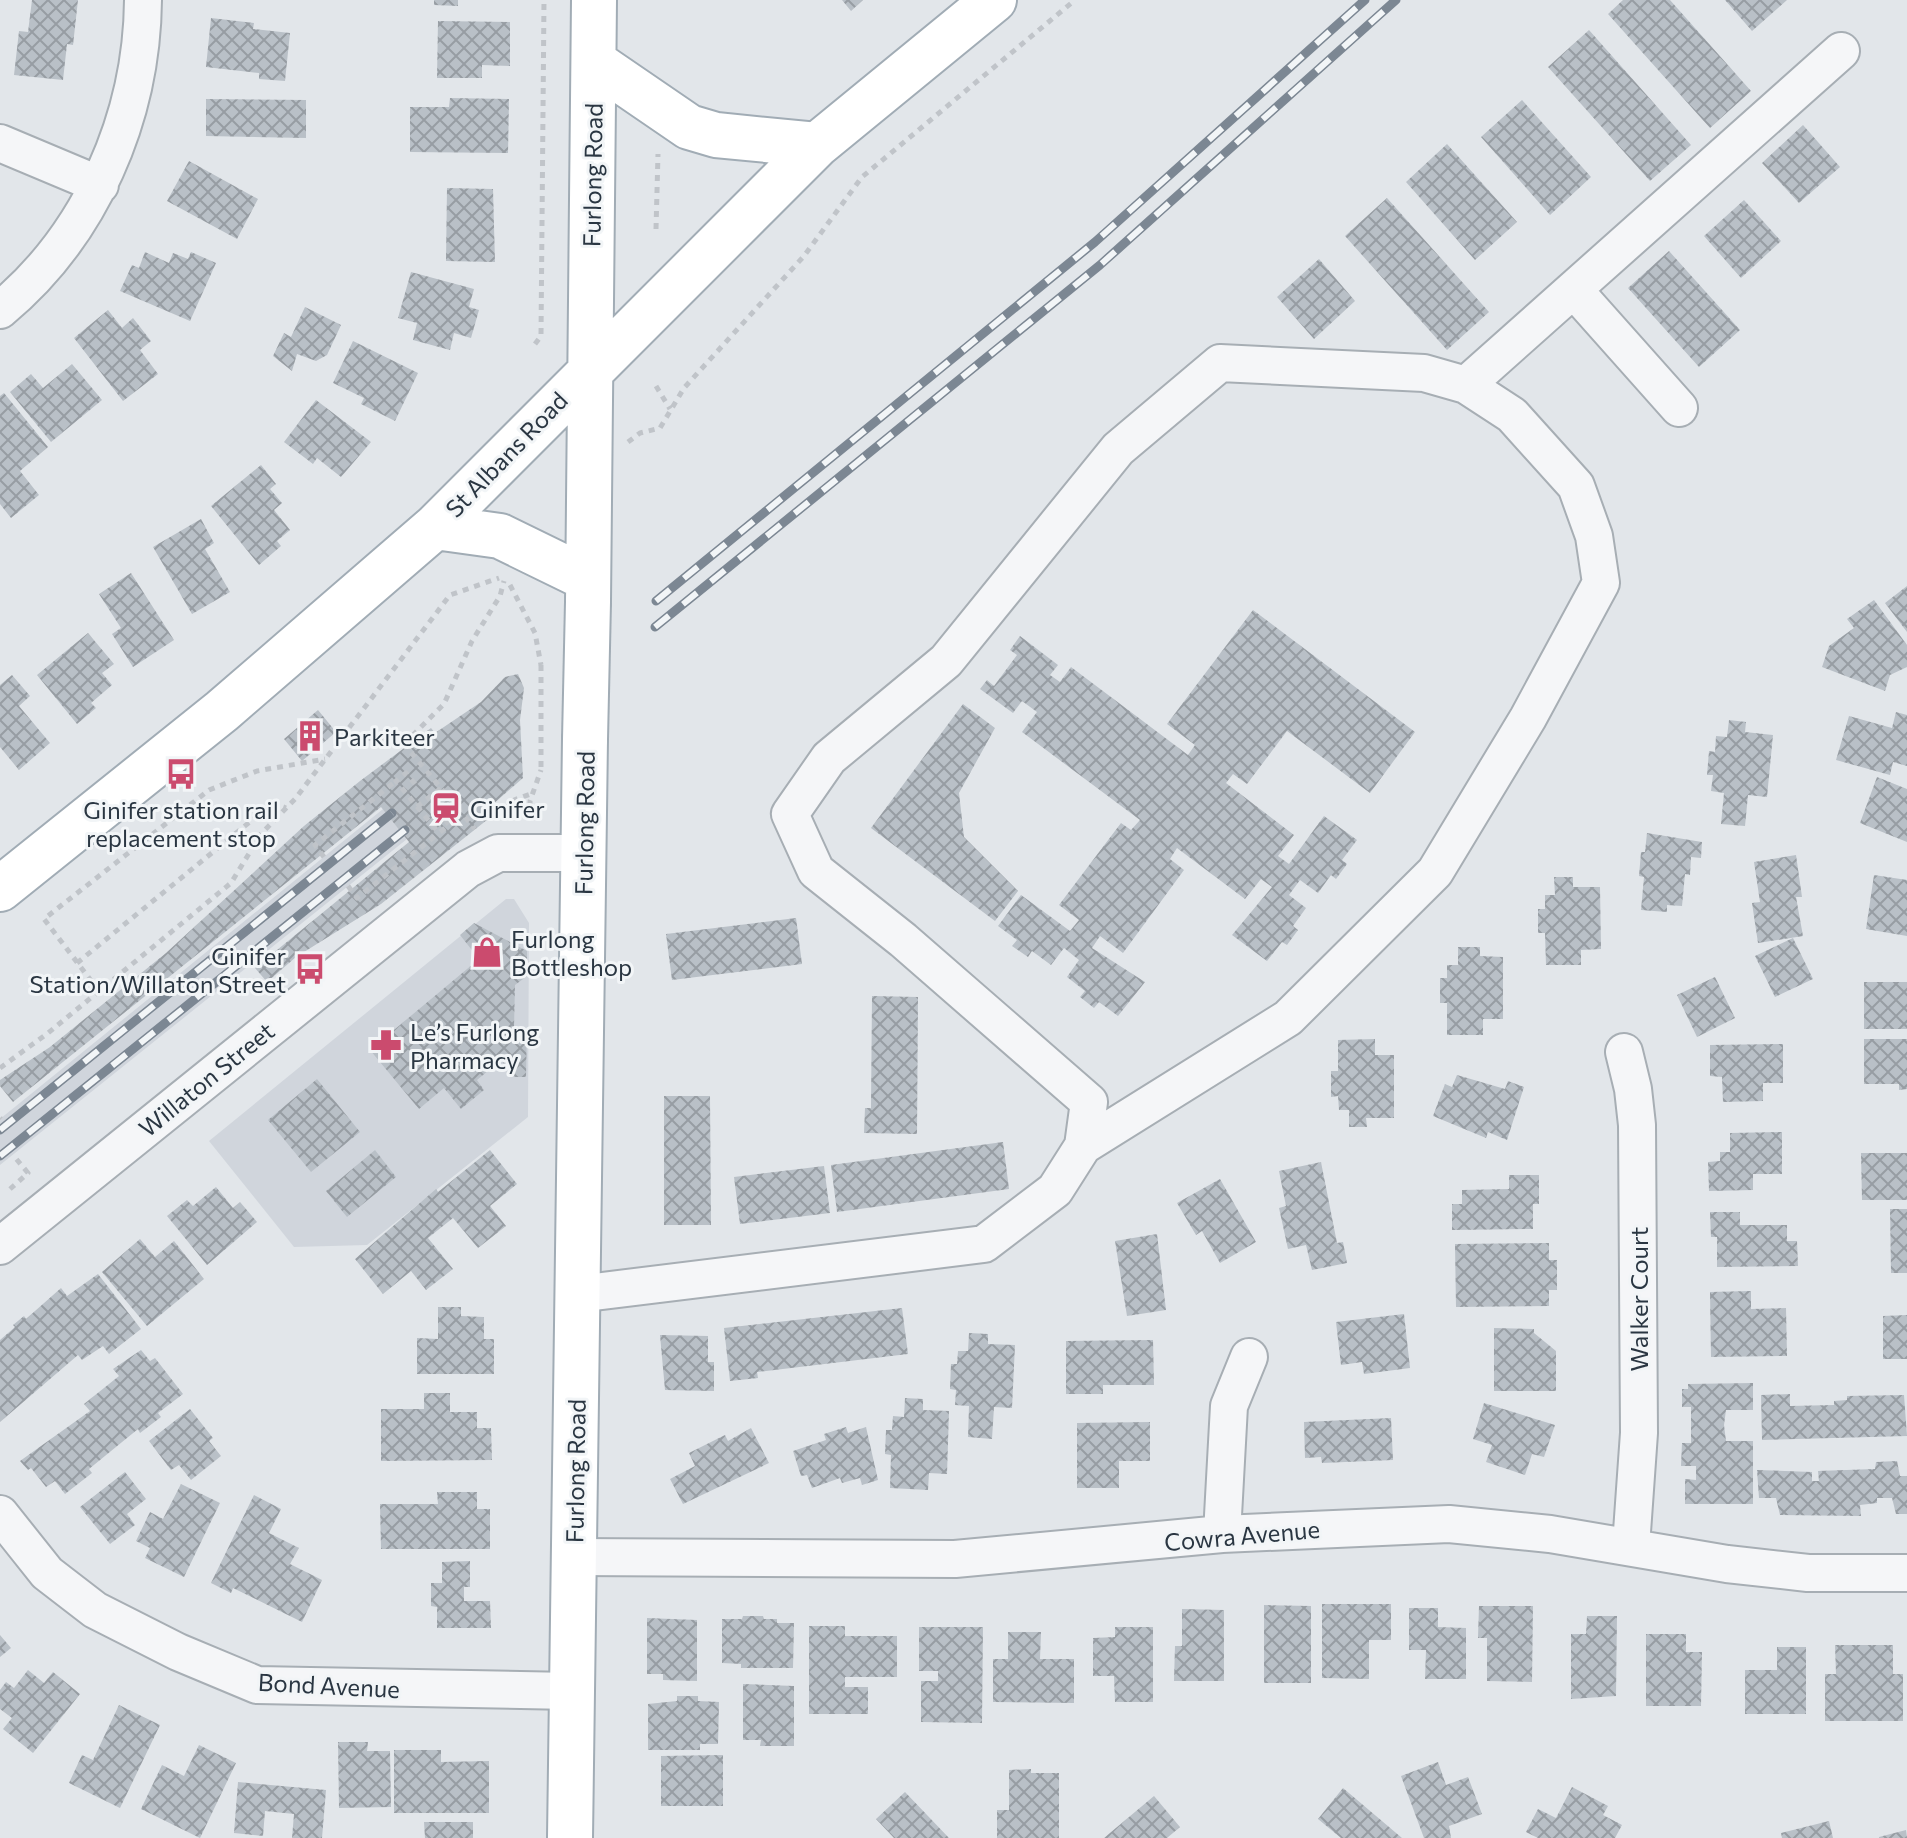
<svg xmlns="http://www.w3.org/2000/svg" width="1907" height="1838" font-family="Commissioner,sans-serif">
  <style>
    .built { fill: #d0d5dc }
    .building { fill: url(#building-cross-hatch) }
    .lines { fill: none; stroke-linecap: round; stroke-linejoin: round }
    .minor-casing { stroke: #a7aeb4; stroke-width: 40 }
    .major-casing { stroke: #a1acb5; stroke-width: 48 }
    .path { stroke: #c0c4c9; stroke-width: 5; stroke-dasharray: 6 6; stroke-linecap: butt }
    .minor { stroke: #f5f6f8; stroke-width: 36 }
    .major { stroke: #fff; stroke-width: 44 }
    .rail-casing { stroke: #7c8793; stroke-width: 9 }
    .rail { stroke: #f2f5f7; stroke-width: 6; stroke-dasharray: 18; stroke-linecap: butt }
    .major-bridge-casing { stroke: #a1acb5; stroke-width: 48; stroke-linecap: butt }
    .path-bridge { stroke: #c0c4c9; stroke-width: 5; stroke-dasharray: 6 6; stroke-linecap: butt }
    .major-bridge { stroke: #fff; stroke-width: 44 }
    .labels { text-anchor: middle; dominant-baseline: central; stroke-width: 6; stroke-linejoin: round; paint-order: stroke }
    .street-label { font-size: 24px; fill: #2a3642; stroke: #f2f5f7 }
    .poi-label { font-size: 24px; fill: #2a3642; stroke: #f2f5f7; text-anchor: start }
  </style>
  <defs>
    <pattern id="building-cross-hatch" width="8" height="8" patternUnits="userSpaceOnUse" patternTransform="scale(2)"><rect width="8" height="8" fill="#b9c0c7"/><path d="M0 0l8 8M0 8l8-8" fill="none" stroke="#979da3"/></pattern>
  </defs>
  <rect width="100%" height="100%" fill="#e2e6ea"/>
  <path class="built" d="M383,809l24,30 -407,326v-46z
    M506,899h8l15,24 -1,194 -161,128 -73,2 -85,-106z"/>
  <path class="building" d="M32,0h46l-5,45 -6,-1 -4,36 -49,-5 5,-44 9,1z
    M434,0h24v6l-24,-1z
    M842,0h21l-12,11z
    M1623,0h47l81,91 -41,37 -102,-114z
    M1725,0h62l-35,31z
    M211,18l43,5 -1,6 37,4 -5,48 -26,-2v-6l-53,-6z
    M438,21l72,1v44l-28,-1v13h-45z
    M1589,30l102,115 -41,36 -102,-114z
    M450,98l59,1 -1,54 -98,-1v-45h39z
    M206,99l100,1v38l-100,-2z
    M1522,100l69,77 -41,38 -69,-78z
    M1803,125l37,42 -41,36 -37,-40z
    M1447,144l70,78 -42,38 -69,-78z
    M189,161l69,38 -21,40 -70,-38z
    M447,188l46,1 2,73 -49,-1z
    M1387,198l102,114 -42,38 -102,-114z
    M1744,200l37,41 -40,37 -37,-42z
    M1669,251l71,79 -41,37 -71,-79z
    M145,252l24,11 4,-10 15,6 3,-7 25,11 -26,58 -70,-30 12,-26 7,3z
    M1319,259l36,42 -41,38 -37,-42z
    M411,272l63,17 -5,18 10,3 -8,28 -17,-5 -4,17 -37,-10 4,-17 -19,-5z
    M305,307l36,18 -14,30 -11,6 -19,-7 -5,17 -19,-15 11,-23 7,4z
    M108,310l14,18 11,-10 18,23 -11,9 18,24 -35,27 -49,-63z
    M353,341l65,32 -23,48 -34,-17 3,-6 -31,-15z
    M72,364l30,36 -51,42 -41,-50 21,-18 12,14z
    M4,393l44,54 -28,24 19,24 -28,23 -11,-14v-108z
    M316,400l55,42 -30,35 -24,-19 -4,6 -29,-22z
    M261,465l15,19 -6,5 12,14 -8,7 16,20 -13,11 4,5 -22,19 -48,-59z
    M201,519l13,24 -9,6 25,43 -38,22 -39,-67z
    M131,573l43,67 -41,27 -21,-33 9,-6 -22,-34z
    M1907,586v46l-22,-29z
    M1874,600l33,45v22l-17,8 -5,16 -63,-24 7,-21 25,-18 -7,-9z
    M1253,610l162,122 -45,61 -83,-62 -40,53 -14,-10 -7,9 68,52 -16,21 11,8 35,-48 33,24 -15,20 5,4 -11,15 -5,-4 -13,18 -18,-13 -11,15 17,13 -13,18 5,4 -11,15 -5,-3 -15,19 -35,-26 40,-48 -11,-8 -16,20 -68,-51 -7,11 14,11 -61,83 -23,-17 -8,12 53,34 -27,34 -19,-14 -5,6 -14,-11 5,-6 -18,-14 12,-17 -15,-12 -13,17 -19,-14 -4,6 -16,-11 5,-6 -19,-14 23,-31 49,36 9,-11 -20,-15 62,-82 10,7 9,-10 -118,-88 15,-20 -15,-11 -9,12 -33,-24 7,-9 7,6 23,-31 -7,-5 10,-14 38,29 -8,10 10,7 11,-15 117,88 7,-10 -28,-21z
    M88,633l26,31 -12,9 10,12 -21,18 5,5 -19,16 -40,-49z
    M518,674l6,14 -4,32 3,58 -31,27 5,7 -116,92 -85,53 -29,25 -12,-14 154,-126 -28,-35 -368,295 -13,-16v-6l50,-33 116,-94 138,-127 56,-45 71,-53 4,5 46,-31 24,-25z
    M12,675l18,21 -11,10 31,37 -31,27 -19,-23v-62z
    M963,704l32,24 -36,65 5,44 54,54 -23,30 -124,-93z
    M318,710l18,22 -34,29 -18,-22z
    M1896,712l11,3v51l-14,-4 -3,13 -54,-15 13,-44 43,12z
    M1729,720l17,2 -1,10 28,3 -6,62 -19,-2 -3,31 -24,-2 3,-31 -13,-2 2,-16h-6l2,-24 6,1 1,-16 11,1z
    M1877,777l30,12v53l-47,-19z
    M1647,833l55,9 -1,16 -10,-1 -1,18 -5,-1 -3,32 -15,-1v7l-26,-2 3,-33 -5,-1 2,-24h4z
    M1796,855l6,42h-6l7,39 -45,7 -6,-40 8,-1 -6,-40z
    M1874,875l33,5v56l-41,-7z
    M1554,877h19v10h27l1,62 -20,1v15h-35l-1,-32h-7v-24h7v-14h10z
    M796,918l6,46 -130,16 -6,-46z
    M474,923l53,28v25l-12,9 -1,43h13l-1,49h-12l-13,-17 -24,20 7,10 -23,19 -17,-21 -25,21 -49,-59 109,-91 -19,-24z
    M1793,938l20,41 -38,18 -20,-41z
    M1458,947h22v9l23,1v62h-20v16h-36v-32h-7v-25h7v-13h11z
    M1715,977l20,41 -38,19 -20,-42z
    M1864,982h43v47h-43z
    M872,996l46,1 -1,137 -53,-1 1,-25h6z
    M1375,1039v16h19v63h-28l1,9h-18v-17h-10l-1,-14 -7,1v-26h7v-31z
    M1864,1039h43v50l-8,1v-6h-35z
    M1783,1044v39h-20v18l-40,1 -1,-25 -12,-1v-31z
    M1457,1075l48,14 3,-8 16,6 -17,53 -19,-8 -2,6 -53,-22 12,-32 7,3z
    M317,1079l43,53 -49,40 -43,-52z
    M664,1096h46l1,129h-47z
    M1782,1132v42h-29v16l-44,1 -1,-29 12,-1v-9h10v-19z
    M1003,1142l6,47 -172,23 -6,-47z
    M375,1150l21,27 -49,40 -21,-26z
    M490,1150l27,34 -27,22 16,20 -28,22 -25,-30 -25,20 25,31 -27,21 -15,-19 -28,23 -28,-35 81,-70 2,3z
    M1861,1153h46v47h-45z
    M1321,1162l16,81 6,-1 4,21 -35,7 -6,-25 -18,4 -9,-41 7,-2 -7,-35z
    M824,1166l6,47 -90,11 -6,-47z
    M1509,1175h30v29h-6v25l-81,1v-26h10v-14l47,-1z
    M1220,1179l36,63 -36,21 -18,-32 -6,4 -19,-32z
    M216,1187l17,21 7,-6 17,20 -50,43 -40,-49 20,-16 6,6z
    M1890,1209h17v64h-16z
    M1710,1212h30v13h47v16h10l1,25 -81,1v-30h-6z
    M1157,1234l9,76 -39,6 -12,-75z
    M140,1239l15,18 19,-16 30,38 -57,47 -45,-54z
    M1549,1243v17h8v30h-8v16l-93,1 -1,-63z
    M98,1274l43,55 -32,25 -6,-8 -21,14 -4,-5 -78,67v-82l15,-13 -2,-2 11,-9 2,3 35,-31 6,8z
    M1751,1291v18l35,-1 1,48 -76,1 -1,-65z
    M438,1307h23v9l23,1v22h10v35h-77v-36l21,1z
    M902,1308l6,46 -151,18 1,6 -28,3 -6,-53z
    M1404,1314l6,54 -46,6 -2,-12 -21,3 -5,-43z
    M1907,1315v44h-24v-43z
    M1494,1328l40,1v4l22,18v40h-62z
    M969,1333l19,1v10l27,1 -3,63 -18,-1 -2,32 -24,-2 1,-31 -14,-1 1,-15 -6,-1 1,-25h6l1,-13h10z
    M660,1335l48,1v26h6v29l-49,-1z
    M1153,1340l1,45h-51v9h-37v-53z
    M141,1350l9,11 5,-3 28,36 -25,19 3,4 -21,16 -2,-4 -49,40 3,4 -27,21 -10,-13 -9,6 -15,-19 -3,2 -8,-9 70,-50 -6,-7 35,-28 -6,-7z
    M1753,1383v27h-27l-2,15 2,16h27v63h-68v-25l11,1v-14h-15l1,-23h9v-36h-9v-18h6v-5z
    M424,1393h26v19h27v16h14l1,32 -111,1v-52h43z
    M1790,1394v12l44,-1v-4l13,-1v-4l57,-1 3,41 -145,4 -1,-45z
    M905,1398l18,1v11l26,1 -2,63 -18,-1 -1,17 -38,-2 1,-33 -6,-1 1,-24h6l1,-14 11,1z
    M1484,1403l71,22 -11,32 -12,-3 -7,21 -39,-13 6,-17 -19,-6z
    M190,1409l23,29 -4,3 12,15 -30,24 -12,-15 -8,5 -22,-29z
    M1391,1418l2,42 -71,3 -1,-6 -16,1 -1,-36z
    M1150,1422v39h-31v27h-42v-65z
    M846,1427l2,6 18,-6 12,53 -16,5 -2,-7 -18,5 -2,-5 -28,10 -5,-13 -6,1 -8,-25 33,-11 -2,-6z
    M751,1428l18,35 -86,41 -13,-25 25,-13 -6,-13 36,-18 3,6z
    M1897,1461l3,15h7v38h-11l-4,-16h-15v5l-17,2 1,11 -81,-1 -4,-17h-17l-2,-28 55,2v9h7l-1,-10 57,-2 1,-7z
    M125,1472l21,27 -19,15 8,11 -25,19 -30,-37z
    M181,1484l39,19 -36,74 -39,-19 5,-10 -14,-7 14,-29 13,7z
    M437,1492h40v17h13v40h-109l-1,-45h58z
    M254,1495l27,14 -12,24 30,15 -9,16 32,16 -20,42 -69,-34 -2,5 -20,-10z
    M470,1561v26h-6v14h26l1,27h-54v-21l-6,-1v-23h11v-21z
    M1322,1604h69v36h-22v39l-47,-1z
    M1264,1605l47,1v77h-47z
    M1479,1606h54l-1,76 -45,-1v-43h-9z
    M1409,1608h29v19l28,1v51h-41l1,-29h-17z
    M1182,1609l42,1v71h-50l1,-35h7z
    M743,1616h20l1,3h13v4h17l-1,45h-52v-4l-19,-1v-44h20z
    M1587,1616h30l-1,80 -45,3v-65h15z
    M647,1618l50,2v61l-34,-1v-6h-16z
    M809,1626h36v10h52v41h-52v10h23v27h-59z
    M919,1627h64l-1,96 -61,-1v-41h17v-10h-19z
    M1115,1627h38v75h-38l-1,-26h-21v-38l22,-1z
    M1008,1632h33l-1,27h34v44l-81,-1v-43h15z
    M1646,1634h40v18h16l-1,54h-55z
    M0,1635l11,13 -11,9z
    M1835,1645h58v29h10v47h-78v-47h11z
    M1777,1647h29v67h-61v-44h32z
    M28,1670l16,13 9,-11 27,22 -47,59 -30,-24 9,-11 -12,-9v-19l6,-8 8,6z
    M743,1684l51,2v60h-34l1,-6h-18z
    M677,1696h21v5l21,1 -1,42h-18v6h-52v-46l29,-3z
    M119,1705l41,20 -40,83 -51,-25 13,-28 11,5z
    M338,1742h30l-1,9h23l1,56 -52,1z
    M199,1745l37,18 -36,75 -59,-29 21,-44 22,11z
    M394,1750h47v12l48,-1v52h-95z
    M723,1755v51h-62v-50z
    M1438,1762l8,23 22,-8 14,37 -33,12 2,12h-27l-23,-62z
    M1031,1769v4h28v65h-62v-28h12v-40z
    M238,1782l88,8 -4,48h-30l2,-24 -29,-3 -2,25 -29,-3z
    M1572,1787l36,19 -5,9 19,10 -7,13h-77l-12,-6 12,-23 18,9z
    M1343,1788l59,50h-61l-23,-19z
    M905,1792l44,46h-55l-18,-19z
    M1154,1796l26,31 -13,11h-63z
    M1829,1821l4,17h-51l-1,-5z
    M424,1822h49v16h-48z
    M1906,1830l1,8h-28v-1z"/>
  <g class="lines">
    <defs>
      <path id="minor" d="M0,143l100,42
        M1574,290l105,118
        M0,310c91,-75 142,-193 143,-310
        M1624,1052l9,37 4,36 2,308 -8,113
        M1083,1146l205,-128 147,-146 93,-154 73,-135 -7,-47 -18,-50 -64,-71 -46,-30
        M0,1246l468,-377 30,-16h86
        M578,1294l406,-50 71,-54 28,-44 6,-44 -186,-162 -87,-69 -26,-57 39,-56 117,-97 172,-212 102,-86 204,10 42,12 375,-334
        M0,1514l47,59 48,37 83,42 79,33 314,6
        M1222,1534l7,-128 20,-49
        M573,1557l382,2 267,-25 227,-10 101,10 177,30 81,9h99"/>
      <path id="major" d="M594,62l95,65 27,8 101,10
        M435,527l65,9 88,43
        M588,602l6,-602
        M0,889l222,-178 213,-184 382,-382 177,-145
        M570,1838l15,-1099"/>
    </defs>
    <use href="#minor" class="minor-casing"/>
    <use href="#major" class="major-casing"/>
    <path class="path" d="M656,229l2,-75
      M535,344l6,-8 3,-336
      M656,386l14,23
      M628,442l12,-9 20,-5 24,-40 120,-132 58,-79 213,-177
      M510,585l25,48 6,32
      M344,734l60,10 71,85
      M404,744l40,-40 28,-63 28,-45 4,-15
      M415,784l-9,-11 -10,8 43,52 10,-8 -10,-13
      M417,807l24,-19
      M495,818l19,-18 17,-6
      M530,818v-17l11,-31
      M324,857l-9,-12 81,-64
      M348,886l9,12 82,-65
      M77,963l196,-160 13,5
      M99,991l-55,-72 165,-129 48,-19 68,-12
      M0,1068l48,-35 183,-150 30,-49 34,-35 155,-204 49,-17
      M0,1118l1,1
      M10,1189l18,-16 -15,-18"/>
    <use href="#minor" class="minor"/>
    <use href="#major" class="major"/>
    <defs>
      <path id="rail" d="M656,601l439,-359 270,-242
        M655,627l445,-362 296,-265
        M0,1130l392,-317
        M0,1156l405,-326"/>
    </defs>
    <use href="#rail" class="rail-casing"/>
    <use href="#rail" class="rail"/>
    <defs>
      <path id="major-bridge" d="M585,739l3,-137"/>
    </defs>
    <use href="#major-bridge" class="major-bridge-casing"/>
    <path class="path-bridge" d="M541,665v105"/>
    <use href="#major-bridge" class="major-bridge"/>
  </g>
  <defs>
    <symbol id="building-bare" viewBox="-9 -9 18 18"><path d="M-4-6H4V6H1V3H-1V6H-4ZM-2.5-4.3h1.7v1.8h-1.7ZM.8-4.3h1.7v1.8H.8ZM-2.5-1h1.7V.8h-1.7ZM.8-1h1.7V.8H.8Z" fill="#cb4b6e" stroke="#f2f5f7" stroke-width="2.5" paint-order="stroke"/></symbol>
    <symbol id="bus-bare" viewBox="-9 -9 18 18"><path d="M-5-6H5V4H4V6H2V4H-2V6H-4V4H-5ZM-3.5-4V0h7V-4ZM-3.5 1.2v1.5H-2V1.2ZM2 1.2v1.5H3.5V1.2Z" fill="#cb4b6e" stroke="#f2f5f7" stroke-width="2.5" paint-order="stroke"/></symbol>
    <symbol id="station-bare" viewBox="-9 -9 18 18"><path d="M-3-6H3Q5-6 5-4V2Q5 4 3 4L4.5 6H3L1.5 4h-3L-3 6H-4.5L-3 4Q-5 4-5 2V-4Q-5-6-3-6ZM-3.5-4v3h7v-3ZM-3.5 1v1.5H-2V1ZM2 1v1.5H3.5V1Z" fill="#cb4b6e" stroke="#f2f5f7" stroke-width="2.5" paint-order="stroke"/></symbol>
    <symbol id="shop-bare" viewBox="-9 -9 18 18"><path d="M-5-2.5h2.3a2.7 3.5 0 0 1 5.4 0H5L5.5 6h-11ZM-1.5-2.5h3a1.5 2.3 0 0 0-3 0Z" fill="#cb4b6e" stroke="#f2f5f7" stroke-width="2.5" paint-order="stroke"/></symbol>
    <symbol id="pharmacy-bare" viewBox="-9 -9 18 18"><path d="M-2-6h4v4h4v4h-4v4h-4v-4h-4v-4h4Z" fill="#cb4b6e" stroke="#f2f5f7" stroke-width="2.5" paint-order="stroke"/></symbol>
  </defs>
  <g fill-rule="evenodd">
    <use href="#building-bare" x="288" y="714" width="44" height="44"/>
    <use href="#bus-bare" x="159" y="752" width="44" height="44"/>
    <use href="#station-bare" x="424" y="786" width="44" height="44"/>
    <use href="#shop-bare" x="465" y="930" width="44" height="44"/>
    <use href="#bus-bare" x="288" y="947" width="44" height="44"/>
    <use href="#pharmacy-bare" x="364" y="1023" width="44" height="44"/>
  </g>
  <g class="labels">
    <g class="street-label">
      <text transform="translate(592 175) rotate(-89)">Furlong Road</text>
      <text transform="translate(506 454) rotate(-46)">St Albans Road</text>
      <text transform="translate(584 823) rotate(-89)">Furlong Road</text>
      <text transform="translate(206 1079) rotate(-39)">Willaton Street</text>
      <text transform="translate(1638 1299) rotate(-90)">Walker Court</text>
      <text transform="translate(575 1471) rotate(-89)">Furlong Road</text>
      <text transform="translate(1242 1535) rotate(-5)">Cowra Avenue</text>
      <text transform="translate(329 1685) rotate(3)">Bond Avenue</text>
    </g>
    <g class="poi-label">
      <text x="334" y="736">Parkiteer</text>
      <text x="470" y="808">Ginifer</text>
      <text x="181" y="809" text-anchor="middle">Ginifer station rail<tspan x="181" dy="28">replacement stop</tspan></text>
      <text x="511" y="938">Furlong<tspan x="511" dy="28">Bottleshop</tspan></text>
      <text x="286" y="955" text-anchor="end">Ginifer<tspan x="286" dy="28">Station/Willaton Street</tspan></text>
      <text x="410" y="1031">Le’s Furlong<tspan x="410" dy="28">Pharmacy</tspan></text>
    </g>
  </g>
</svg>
